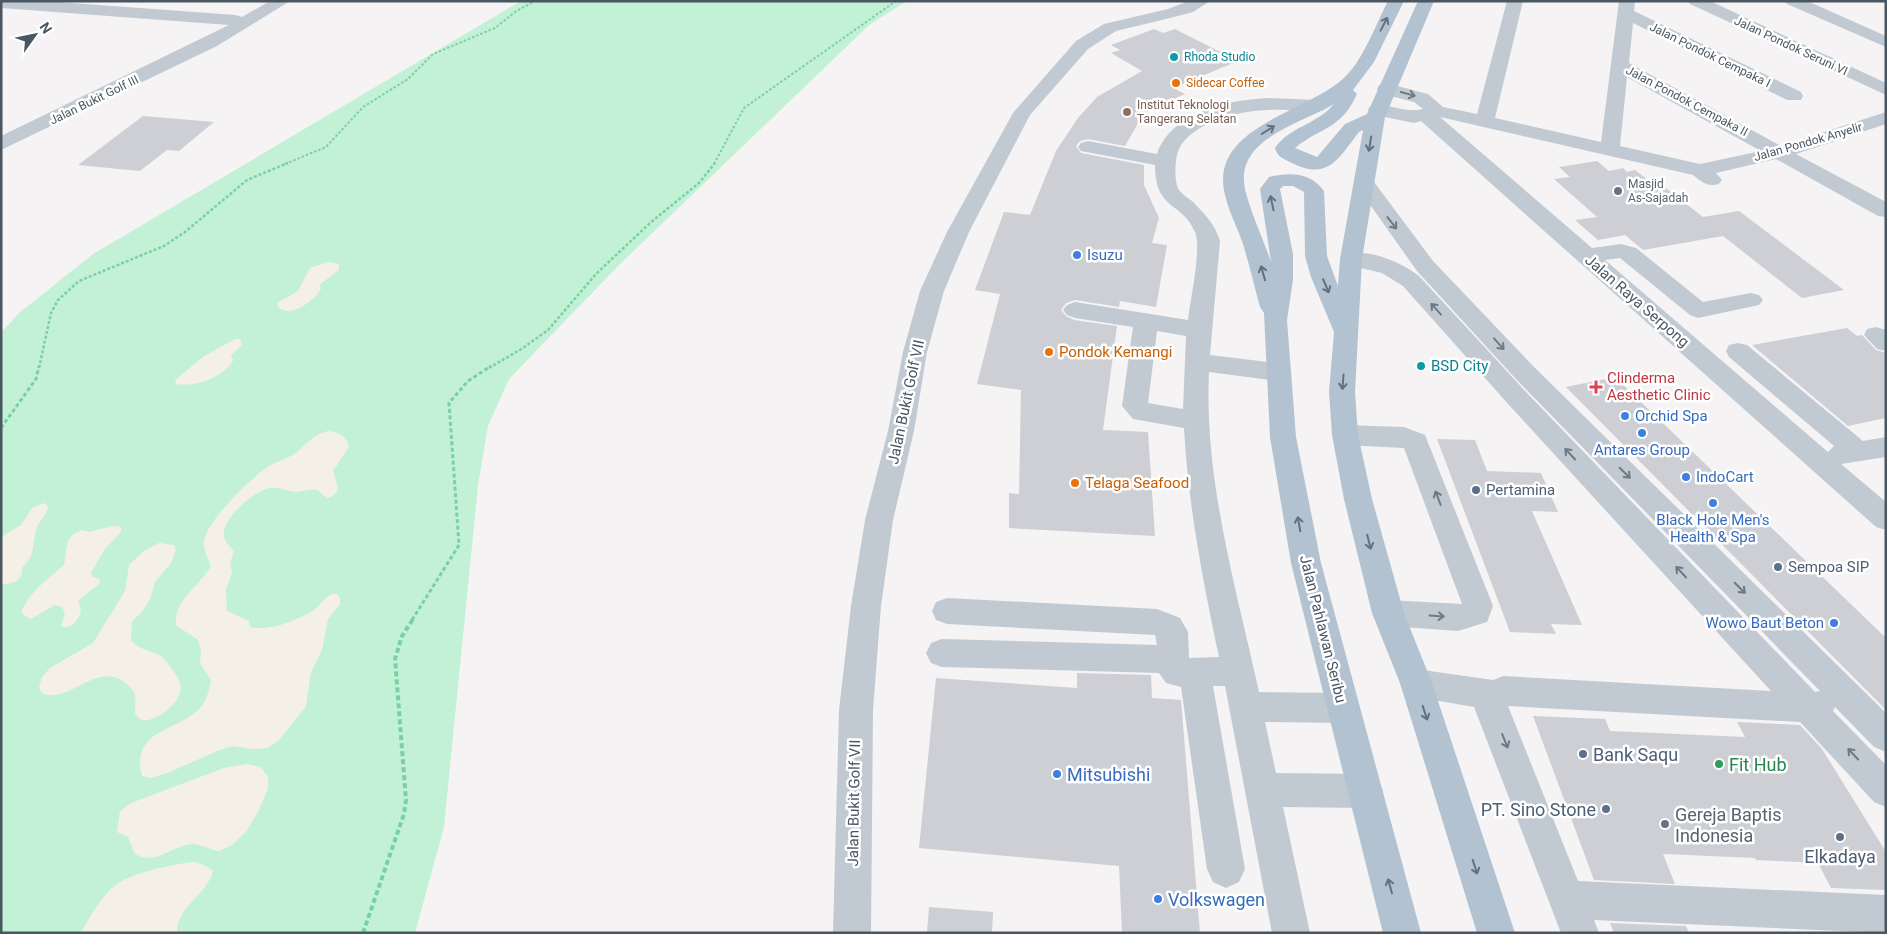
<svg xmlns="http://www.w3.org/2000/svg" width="1887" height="934" font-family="Roboto,sans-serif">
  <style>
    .green { fill: #c3f1d5 }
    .sand { fill: #f5f0e5 }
    .building { fill: #cdcfd5 }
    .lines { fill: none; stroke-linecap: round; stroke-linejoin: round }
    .path-far3 { stroke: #7ad0a6; stroke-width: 2; stroke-dasharray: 2.5 2; stroke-linecap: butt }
    .path-far2 { stroke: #7ad0a6; stroke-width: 2.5; stroke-dasharray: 3 2; stroke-linecap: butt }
    .path-far1 { stroke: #7ad0a6; stroke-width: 3; stroke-dasharray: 4 2.5; stroke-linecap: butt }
    .path { stroke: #7ad0a6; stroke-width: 4; stroke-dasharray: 5 3; stroke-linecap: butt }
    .minor { fill: #c1cad2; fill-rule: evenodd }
    .major { fill: #b3c2d1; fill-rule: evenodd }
    .oneway { stroke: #64717d }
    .oneway2 { stroke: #6e7983 }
    .culture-dot { fill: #0f9aa8; stroke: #fff; stroke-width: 2 }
    .food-dot { fill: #e8710a; stroke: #fff; stroke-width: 2 }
    .education-dot { fill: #8d6e63; stroke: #fff; stroke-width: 2 }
    .worship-dot { fill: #6b7280; stroke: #fff; stroke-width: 2 }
    .shop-dot { fill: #3f7fe0; stroke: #fff; stroke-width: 2 }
    .health-dot { fill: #e0444e; stroke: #fff; stroke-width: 2 }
    .service-dot { fill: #5c6f8a; stroke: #fff; stroke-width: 2 }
    .leisure-dot { fill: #2e9e5b; stroke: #fff; stroke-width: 2 }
    .labels { text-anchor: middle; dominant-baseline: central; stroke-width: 5; stroke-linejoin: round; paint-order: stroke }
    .far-street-label { font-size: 12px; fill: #4a5661; stroke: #fff }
    .far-culture-label { font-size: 12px; fill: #0d838f; stroke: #fff; text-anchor: start }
    .far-food-label { font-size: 12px; fill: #c56008; stroke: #fff; text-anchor: start }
    .far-education-label { font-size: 12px; fill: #785e54; stroke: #fff; text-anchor: start }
    .far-worship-label { font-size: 12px; fill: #5b616d; stroke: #fff; text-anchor: start }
    .shop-label { font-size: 15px; fill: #366cbe; stroke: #fff; text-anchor: start }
    .street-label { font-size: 15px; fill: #4a5661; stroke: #fff }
    .food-label { font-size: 15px; fill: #c56008; stroke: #fff; text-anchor: start }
    .culture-label { font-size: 15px; fill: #0d838f; stroke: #fff; text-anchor: start }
    .health-label { font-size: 15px; fill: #be3a42; stroke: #fff; text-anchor: start }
    .service-label { font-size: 15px; fill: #4e5e75; stroke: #fff; text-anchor: start }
    .near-service-label { font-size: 18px; fill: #4e5e75; stroke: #fff; text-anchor: start }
    .near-leisure-label { font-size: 18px; fill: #27864d; stroke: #fff; text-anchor: start }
    .near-shop-label { font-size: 18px; fill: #366cbe; stroke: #fff; text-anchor: start }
    .near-worship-label { font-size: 18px; fill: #5b616d; stroke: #fff; text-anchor: start }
  </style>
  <rect width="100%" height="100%" fill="#f5f3f3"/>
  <path class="green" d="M521,1h386l-38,24 -250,240 -110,114 -21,47 -10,59 -34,342 -29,106h-414v-600l17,-19 75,-60z"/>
  <path class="sand" d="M327,262l12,2v6l-20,15 2,4c-7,12 -31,30 -43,18l-1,-4 21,-12 12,-23z
    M235,339h5l2,6 -11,10 2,6c-11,17 -37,26 -57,23l-1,-4 28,-23z
    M328,431c12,2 18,5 21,16l-16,24c3,12 11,21 -5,27 -5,-2 -7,-7 -12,-8 -6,-1 -13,2 -20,2 -9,-1 -17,-5 -26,-4 -15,2 -48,30 -46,47 0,7 6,11 10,16l-4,12 2,9 -6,18 1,21 22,10 1,6c19,5 48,-7 64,-17 7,-5 10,-12 18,-16h5l3,4v6l-12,15 -6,31 -11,22 -5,34 -27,34 -11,8 -15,1 -20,-3 -13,4 -53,23 -16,5 -9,-2c-12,-47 35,-44 57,-67 8,-8 10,-19 12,-29l-11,-17 1,-15 -3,-8 -22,-15c-3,-25 24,-39 35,-59 -3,-8 -8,-16 -7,-25 2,-19 46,-62 62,-73 8,-6 19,-8 28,-14 14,-10 16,-18 34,-23z
    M44,503l4,3c-1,10 -8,13 -11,21 -6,18 0,26 -15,41 1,13 -9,16 -21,16v-47l20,-12 11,-17z
    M112,526l9,1v5l-17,18 -13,23 2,4 6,2 1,4 -22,18 3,10c-3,9 -9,19 -20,15l4,-13 -3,-6 -7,-2 -24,14 -10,-6c8,-21 27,-34 43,-48 4,-16 -1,-29 18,-35l7,2z
    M159,543l15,2 2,5 -5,13 -16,19 -5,17 -8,13 -10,9 -1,19c8,10 19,10 30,16 5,4 15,18 18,24 10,20 -27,46 -39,39 -2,-1 -3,-4 -5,-5 0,-6 1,-15 0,-20 -2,-4 -7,-10 -11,-12 -28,-20 -51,20 -81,12l-4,-6 3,-11 8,-9 43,-25 32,-52 4,-26 16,-15z
    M246,764l15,3 7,10v12l-10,23 -12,20 -14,13 -13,6c-8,-1 -18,-7 -26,-7 -24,2 -35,22 -58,10l-7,-17 -11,-5 3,-21 11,-8 93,-35z
    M194,862l10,3 9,6c-5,23 -37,36 -36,62h-96c8,-16 19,-33 31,-45 15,-15 62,-24 82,-26z"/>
  <path class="building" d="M1154,29l9,4 12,-4 63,32 -65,27 12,6 -41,19 -19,33 -37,-7 -8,2 -4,5 5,7 63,12v20l15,33 -7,25 15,2 -11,62 -36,-6 -1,6 -44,-7 -9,3 -5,7 5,6 8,4 43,6 -14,104 45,2 7,104 -146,-8v-35l10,1 2,-104 -44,-6 23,-90 -25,-4 29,-78 26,3 26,-64 22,-33 19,-21 45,-26 -31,-18 9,-3 -9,-5z
    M143,116l71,6 -35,29 -12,-1 -27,21 -62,-6z
    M1597,161l12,10 14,-3 4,4 8,-2 17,13 6,-1 45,35 36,-6 105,79 -42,8 -79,-62 -80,14 -18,-15 -27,5 -23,-20 22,-3 -43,-38 16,-2 -11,-10z
    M1847,328l10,8 5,-1 14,15 10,3v65l-38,8 -96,-81z
    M1615,377l271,261v72l-320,-323z
    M1437,439l38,1 12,31 54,2 17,39 -26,-1 50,114 -31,-1 5,10 -46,-2z
    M1077,673l74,2 1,23 29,2 19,233h-78l-3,-67 -200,-18 17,-170 141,10z
    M1533,716l72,3 5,12 135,6 -8,-15 63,3 22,24 64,103v38l-55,-2 -13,-25 -62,-3 -1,-2 -92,-4 12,30 -81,-4z
    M929,907l64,5 -1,21h-65z
    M1610,923l76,3 3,7h-75z"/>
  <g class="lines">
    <path class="path-far3" d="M285,164l41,-17 37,-40 45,-28 25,-25 62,-26 20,-16 20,-11
      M714,164l30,-56 152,-107"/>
    <path class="path-far2" d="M39,368l12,-55 7,-13 21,-19 85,-35 21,-14 62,-52 41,-17
      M489,368l34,-20 25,-18 48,-56 54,-51 49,-40 16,-20"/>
    <path class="path-far1" d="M1,428l35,-49 3,-13
      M412,620l47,-75 -10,-142 19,-22 23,-15"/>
    <path class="path" d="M363,933l41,-119 2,-14 -11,-141 7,-23 11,-17"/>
    <path class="minor" d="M1,1h44l190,14 7,2 28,-16h20l-73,45 -216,104v-14l228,-111 -228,-17z
      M1189,1h21l-17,11 -15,4 -62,15 -28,18 -58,66 -61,117 -25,59 -17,61 -13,79 -21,89 -12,86 -8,104 -2,223h-38l6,-223 12,-104 14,-86 23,-89 15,-79 17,-61 27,-59 66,-119 63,-72 28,-17 64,-15z
      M1507,1h16l-28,117 106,24 18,-141h16l-1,10 167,81 2,4 -2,4h-14l-154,-77 -4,40 152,83 105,-34v12l-90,30 90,48v15l-8,-1 -102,-57 -60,14 6,7 -3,4c-12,3 -17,-2 -26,-9l-253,-58 152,131 29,-4 15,4 67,54 48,-9 8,2 4,5 -4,5 -61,13 -8,-3 -70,-57 -15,2 223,192 6,-6 -105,-89 -3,-6 3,-6 9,-2 9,2 116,96 23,-4v20l-45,7 45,38v28l-10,-3 -455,-406 -7,2 -44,-9 -2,-4 2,-4c18,-4 35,8 53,3l-9,-7 -35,-9 -2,-4 2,-4 7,-2 42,11 15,13 34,7zM1627,77l134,74 -61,13 -80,-18z
      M1688,1h22l176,82v12l-196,-91z
      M1785,1h22l79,35v11l-99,-43z
      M1269,98l48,2 7,2 2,4 -2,4 -7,2c-40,-4 -78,-5 -115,15 -14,8 -25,18 -26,35 -1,7 -1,19 2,26 2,5 10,10 14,13 12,12 23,23 28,40l-10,114 67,8 9,3 4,6 -4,6 -9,3 -68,-9c-5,108 27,215 50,320l84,1 12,4 5,11 -5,11 -12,4 -78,-1 11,51 89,1 12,5 6,12 -6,12 -12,5 -82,-1 27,126h-38l-47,-247h-12l32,183 -6,13 -13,6 -13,-6 -6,-13 -26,-182 -15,-4 -7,-10 -217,-6 -11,-4 -5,-10 5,-10 11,-4 215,6 -2,-10 -208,-11 -11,-4 -4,-9 4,-9 11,-4 210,11 23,9 8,14 1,26 30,-1c-16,-76 -31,-152 -35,-229l-51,-9 -11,-13 11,-79 -58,-9 -8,-3 -4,-5 4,-5 8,-3 113,18c2,-19 14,-73 7,-88 -13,-31 -40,-21 -40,-67l-74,-14 -3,-4 3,-4 7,-2 69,13c15,-43 72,-54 112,-56zM1157,331l29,5 -3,73 -35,-6z
      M1364,176l7,2 62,83 101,106 352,346v39l-12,-5 -39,-40 -2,4 53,54v42l-12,-5 -74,-80 -292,-16 70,175 308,14v38l-292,-13 5,13h-38l-87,-226 -58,-10 -12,-4 -4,-10 4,-10 12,-4 77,11 10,-4 268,15 -262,-286 -106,-119 -21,-13 -39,-9 -3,-5 3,-5c24,-6 57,7 76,22l108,117 288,299 5,-1 -304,-312 -99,-108 -63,-89 3,-4z
      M1876,327l10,3v21l-9,-2 -13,-14 3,-6z
      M1345,425l59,2 21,8 68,171 -6,16 -29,9 -70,-5 -11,-4 -5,-9 5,-9 11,-4 74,4 -58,-156 -59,-3 -9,-3 -4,-7 4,-7z"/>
    <path class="major" d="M1388,1h16l-30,61 -21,28 4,4c-16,36 -37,33 -62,54l22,9 28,-33 22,-10 51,-113h16l-49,116 -23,142 -7,133 3,43 14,64 32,114 28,70 83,250h-38l-77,-250 -28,-70 -28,-114 -12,-64 -3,-43 5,-60 -23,-55 -6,-21 -1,-64 -11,-6h-10l-3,3 13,65v26l-6,40 9,117 25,126 100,370h-38l-92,-370 -21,-126 -6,-124 -4,-6c-6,-22 -11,-44 -18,-66 -7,-19 -19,-41 -19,-61 0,-56 88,-70 122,-103 18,-17 31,-53 43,-76zM1334,104c-16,20 -45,23 -59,44 2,9 9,11 17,15 36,18 46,-4 67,-31l4,-2 -23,129 -2,27 -11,-30 -3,-65c-13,-19 -35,-19 -55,-14l-9,12 11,73c-8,-24 -19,-46 -25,-69 -15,-54 53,-68 88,-89z"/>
  </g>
  <defs><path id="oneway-shaft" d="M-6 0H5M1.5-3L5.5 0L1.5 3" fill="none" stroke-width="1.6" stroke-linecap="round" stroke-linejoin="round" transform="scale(1.25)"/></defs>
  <g class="oneway">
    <use href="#oneway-shaft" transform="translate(1384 24) rotate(-62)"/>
    <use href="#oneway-shaft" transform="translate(1268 130) rotate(-32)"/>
    <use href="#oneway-shaft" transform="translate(1370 144) rotate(99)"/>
    <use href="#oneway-shaft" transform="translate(1272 203) rotate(-102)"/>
    <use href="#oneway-shaft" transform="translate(1263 273) rotate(-106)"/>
    <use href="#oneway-shaft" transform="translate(1326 286) rotate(67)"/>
    <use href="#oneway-shaft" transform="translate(1343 382) rotate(94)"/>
    <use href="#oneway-shaft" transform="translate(1299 524) rotate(-100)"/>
    <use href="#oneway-shaft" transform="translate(1369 542) rotate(76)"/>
    <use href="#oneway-shaft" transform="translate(1425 713) rotate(72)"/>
    <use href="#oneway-shaft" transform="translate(1475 867) rotate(72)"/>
    <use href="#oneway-shaft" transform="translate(1390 886) rotate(-105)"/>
  </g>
  <g class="oneway2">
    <use href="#oneway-shaft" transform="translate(1408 94) rotate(15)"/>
    <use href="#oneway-shaft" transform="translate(1392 223) rotate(52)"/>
    <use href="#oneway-shaft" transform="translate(1436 309) rotate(-132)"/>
    <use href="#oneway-shaft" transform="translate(1499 344) rotate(48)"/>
    <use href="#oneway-shaft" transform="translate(1570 454) rotate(-133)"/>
    <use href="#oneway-shaft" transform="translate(1625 473) rotate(45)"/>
    <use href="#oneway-shaft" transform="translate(1438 498) rotate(-111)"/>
    <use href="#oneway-shaft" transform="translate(1681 572) rotate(-133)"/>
    <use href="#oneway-shaft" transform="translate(1740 588) rotate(45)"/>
    <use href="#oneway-shaft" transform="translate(1437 616) rotate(4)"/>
    <use href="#oneway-shaft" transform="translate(1505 741) rotate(68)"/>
    <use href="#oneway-shaft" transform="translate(1853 754) rotate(-133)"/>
  </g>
  <g class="culture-dot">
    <circle cx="1174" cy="57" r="5"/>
    <circle cx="1421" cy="366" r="5"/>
  </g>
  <g class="food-dot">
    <circle cx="1176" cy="83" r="5"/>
    <circle cx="1049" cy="352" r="5"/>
    <circle cx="1075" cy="483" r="5"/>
  </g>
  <circle class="education-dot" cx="1127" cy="112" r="5"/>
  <g class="worship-dot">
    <circle cx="1618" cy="191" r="5"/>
    <circle cx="1665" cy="824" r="5"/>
  </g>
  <g class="shop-dot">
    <circle cx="1077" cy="255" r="5"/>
    <circle cx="1625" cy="416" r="5"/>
    <circle cx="1642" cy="433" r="5"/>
    <circle cx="1686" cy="477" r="5"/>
    <circle cx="1713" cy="503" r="5"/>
    <circle cx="1834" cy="623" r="5"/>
    <circle cx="1057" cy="774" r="5"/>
    <circle cx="1158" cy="899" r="5"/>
  </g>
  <path class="health-dot" d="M1593.5 379.5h5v5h5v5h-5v5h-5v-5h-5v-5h5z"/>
  <g class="service-dot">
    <circle cx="1476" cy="490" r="5"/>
    <circle cx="1778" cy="567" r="5"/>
    <circle cx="1583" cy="754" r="5"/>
    <circle cx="1606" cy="809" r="5"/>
    <circle cx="1840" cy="837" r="5"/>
  </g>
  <circle class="leisure-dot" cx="1719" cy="764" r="5"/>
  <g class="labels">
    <g class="far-street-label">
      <text transform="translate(1791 46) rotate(25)">Jalan Pondok Seruni VI</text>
      <text transform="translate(1710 55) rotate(26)">Jalan Pondok Cempaka I</text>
      <text transform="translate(94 100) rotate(-26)">Jalan Bukit Golf III</text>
      <text transform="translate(1687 101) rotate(28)">Jalan Pondok Cempaka II</text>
      <text transform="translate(1808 142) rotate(-16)">Jalan Pondok Anyelir</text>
    </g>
    <g class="far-culture-label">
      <text x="1184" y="57">Rhoda Studio</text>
    </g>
    <g class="far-food-label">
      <text x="1186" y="83">Sidecar Coffee</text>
    </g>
    <g class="far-education-label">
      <text x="1137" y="105">Institut Teknologi<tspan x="1137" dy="14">Tangerang Selatan</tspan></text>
    </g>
    <g class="far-worship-label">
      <text x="1628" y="184">Masjid<tspan x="1628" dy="14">As-Sajadah</tspan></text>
    </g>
    <g class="shop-label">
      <text x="1087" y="255">Isuzu</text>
      <text x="1635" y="416">Orchid Spa</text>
      <text x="1642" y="450" text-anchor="middle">Antares Group</text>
      <text x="1696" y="477">IndoCart</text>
      <text x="1713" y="520" text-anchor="middle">Black Hole Men's<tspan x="1713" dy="17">Health &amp; Spa</tspan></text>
      <text x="1824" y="623" text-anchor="end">Wowo Baut Beton</text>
    </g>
    <g class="street-label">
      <text transform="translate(1637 301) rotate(41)">Jalan Raya Serpong</text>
      <text transform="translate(906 402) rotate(-78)">Jalan Bukit Golf VII</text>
      <text transform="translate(1323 629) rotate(76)">Jalan Pahlawan Seribu</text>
      <text transform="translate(854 803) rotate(-89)">Jalan Bukit Golf VII</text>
    </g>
    <g class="food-label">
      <text x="1059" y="352">Pondok Kemangi</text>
      <text x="1085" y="483">Telaga Seafood</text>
    </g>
    <g class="culture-label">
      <text x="1431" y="366">BSD City</text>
    </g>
    <g class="health-label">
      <text x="1607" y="378">Clinderma<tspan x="1607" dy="17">Aesthetic Clinic</tspan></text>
    </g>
    <g class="service-label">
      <text x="1486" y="490">Pertamina</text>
      <text x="1788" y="567">Sempoa SIP</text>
    </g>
    <g class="near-service-label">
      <text x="1593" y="754">Bank Saqu</text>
      <text x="1596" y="809" text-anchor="end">PT. Sino Stone</text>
      <text x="1840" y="856" text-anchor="middle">Elkadaya</text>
    </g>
    <g class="near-leisure-label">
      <text x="1729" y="764">Fit Hub</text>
    </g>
    <g class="near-shop-label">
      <text x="1067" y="774">Mitsubishi</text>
      <text x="1168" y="899">Volkswagen</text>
    </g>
    <g class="near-worship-label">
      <text x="1675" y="814">Gereja Baptis<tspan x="1675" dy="21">Indonesia</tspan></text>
    </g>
  </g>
  <rect width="1887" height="934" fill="none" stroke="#4a5661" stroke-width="5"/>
  <g transform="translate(35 35) rotate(57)" stroke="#ffffff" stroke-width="4" paint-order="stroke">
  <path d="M0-4L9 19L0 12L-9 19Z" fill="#4a5661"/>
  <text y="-8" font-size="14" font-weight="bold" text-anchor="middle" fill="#4a5661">N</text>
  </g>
</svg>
